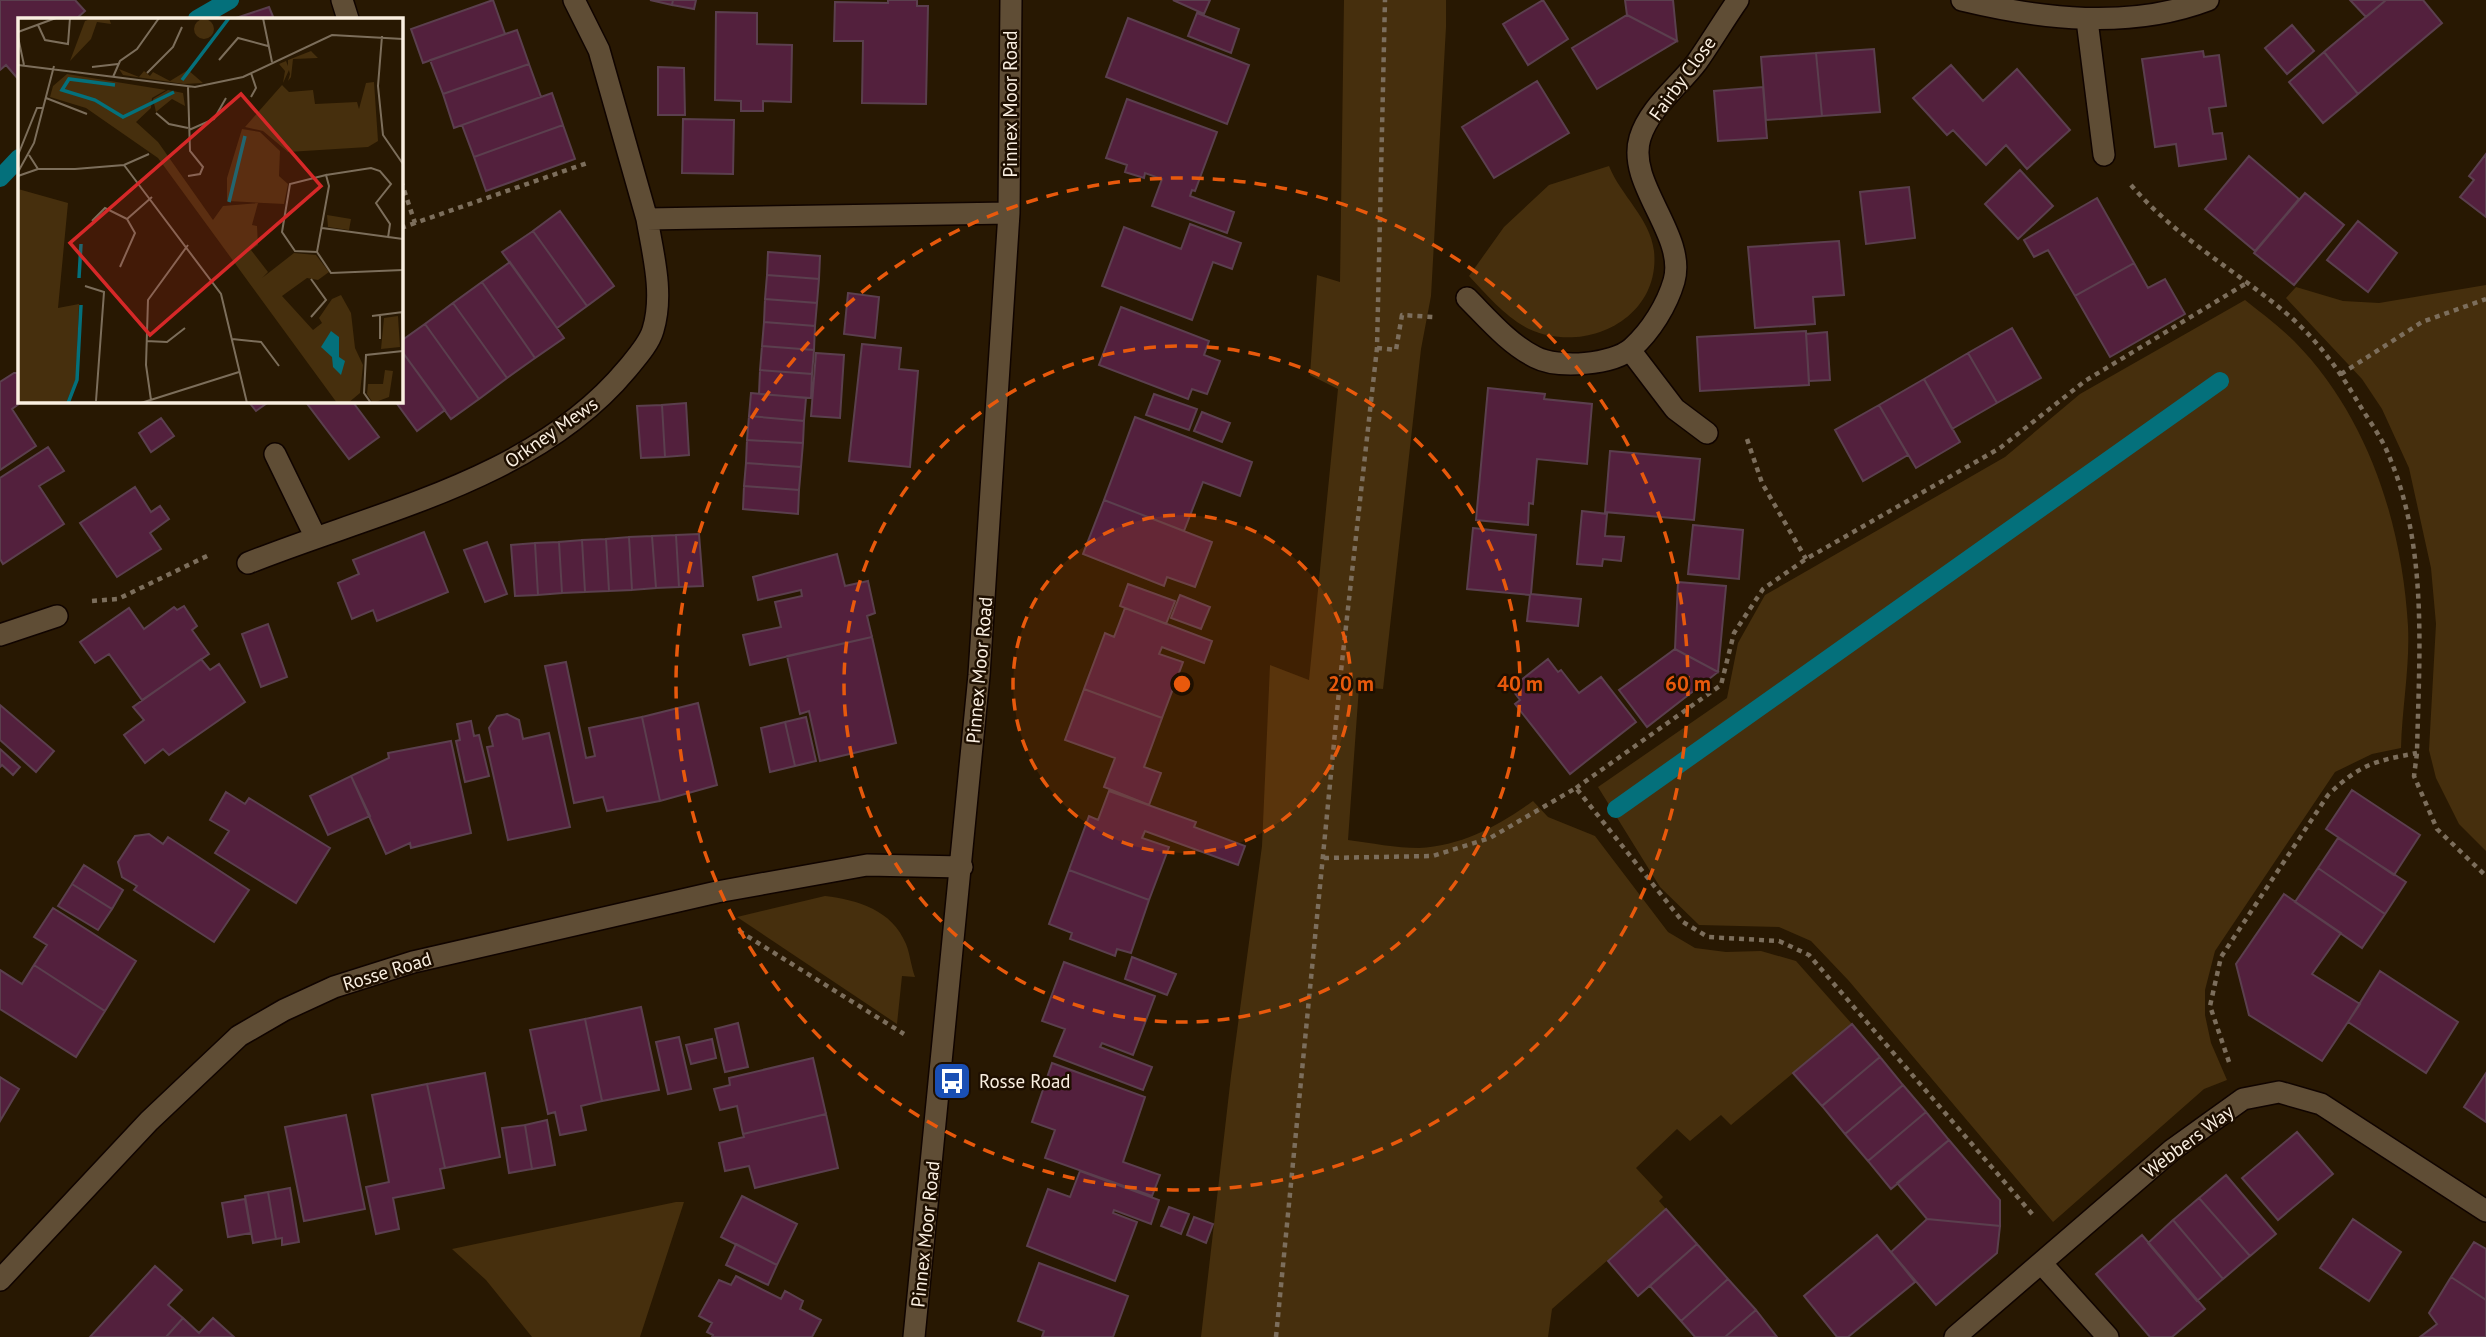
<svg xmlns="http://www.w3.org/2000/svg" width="2486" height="1337" font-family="'PT Sans',sans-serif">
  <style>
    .green { fill: #462f0d }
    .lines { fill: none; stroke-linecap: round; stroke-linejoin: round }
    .stream { stroke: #04707b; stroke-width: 18 }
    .building { fill: #53203d; stroke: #5b3f4e; stroke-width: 2 }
    .lane-casing { stroke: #100400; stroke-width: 24 }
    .street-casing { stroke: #100400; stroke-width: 24 }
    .path { stroke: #7c6e5c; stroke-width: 4.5; stroke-dasharray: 5 5; stroke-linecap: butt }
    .lane { stroke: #5f4d35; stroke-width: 21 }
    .street { stroke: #5f4d35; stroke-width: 21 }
    .ring { fill: none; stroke: #e8590c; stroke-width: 3.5; stroke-dasharray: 12 9 }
    .labels { text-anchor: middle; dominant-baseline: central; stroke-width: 5; stroke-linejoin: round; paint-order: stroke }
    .street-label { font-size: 19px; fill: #faefe1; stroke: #1e0f00 }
    .poi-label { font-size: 19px; fill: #faefe1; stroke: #1e0f00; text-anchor: start }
    .inset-river { fill: none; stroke: #04707b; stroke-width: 3.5 }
    .inset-road { fill: none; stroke: #7c6e5b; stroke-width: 2 }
    .view { fill: #d62828; fill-opacity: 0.15; stroke: #d62828; stroke-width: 3.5 }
    .inset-edge { fill: none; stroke: #faefe1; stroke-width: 3.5 }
    .centre { fill: #e8590c; stroke: #1e0f00; stroke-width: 3.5 }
    .ring-label { font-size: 21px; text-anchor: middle; font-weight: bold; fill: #e8590c; stroke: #1e0f00; stroke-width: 5; stroke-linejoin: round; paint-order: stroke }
  </style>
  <rect width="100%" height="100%" fill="#281802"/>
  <path class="green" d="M1344,0h102v27l-15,269 -10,53 -38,340 -24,-2 -11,153c23,3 48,8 71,8 43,-2 81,-23 114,-47l15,16 47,19 73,96 27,16 31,4 35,-1 35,10 56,63 -121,101 -10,-10 -31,26 -13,-12 -41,39 27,29 -4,4 7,8 -114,100 -4,28h-347l30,-261 31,-230 8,-181 39,15 29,-291 -28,-14 7,-100 23,7z
    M1609,166c12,30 41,52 45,85 7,67 -68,104 -125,78 -24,-12 -42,-34 -60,-53l35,-49 45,-42z
    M2486,285v566l-27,-27 -23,-46 -7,-28 7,-126 -5,-56 -22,-100 -27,-59 -20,-30 -76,-81 10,-11 47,14 36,2z
    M2245,300c16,13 34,26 49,41 74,75 108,182 114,285 2,41 -6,82 -7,122l-29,6 -37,18 -120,179 -10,39v25l6,28 16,37 -23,9 -151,133 -204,-241 -38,-40 -32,-14 -80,-2 -39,-38 -62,-100 129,-89 11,-55 27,-48 240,-138 75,-63z
    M825,896c33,4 67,14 81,48 4,10 5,22 9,33l-13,-1 -5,48 -160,-107z
    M676,1202h8l-44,135h-108l-46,-57 -34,-31z"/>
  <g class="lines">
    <path class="stream" d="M197,19l33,-19
      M0,178l19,-20
      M1616,809l604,-428"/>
  </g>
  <path class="building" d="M0,0h75l10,11 -9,8h-57v61l-13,-15 -6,5z
    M493,0l12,34 -82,29 -12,-34z
    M650,0h23l-1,5z
    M673,0h23l-2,9 -22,-4z
    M888,0h29v6h11l-2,98 -64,-1 1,-62h-29l1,-39 53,1z
    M1173,0h37l-6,14z
    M1543,0l25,39 -40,26 -25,-41z
    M1625,0h48l4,41 -50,-26z
    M2350,0h36l-20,17z
    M2386,0h37l19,23 -84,71 -34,-42z
    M269,7l5,12h-41z
    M716,12l41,1v31l35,1 -1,57 -28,-1v10h-22v-10l-26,-1z
    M1197,13l42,16 -8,24 -43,-17z
    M1627,15l50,26 -80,48 -25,-41z
    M1128,18l121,47 -22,59 -121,-47z
    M2292,25l22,26 -27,23 -22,-26z
    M517,30l12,34 -86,30 -13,-34z
    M1874,49l6,63 -58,4 -6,-63z
    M2203,51l1,6 15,-2 7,51 -17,2 4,26 9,-1 4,26 -47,7 -3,-22 -21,3 -13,-88z
    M2324,52l34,42 -35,29 -34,-41z
    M1816,53l6,63 -56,4 -5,-63z
    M529,64l12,33 -87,31 -11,-34z
    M1951,65l32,36 34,-32 53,61 -43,39 -21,-24 -20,20 -33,-35 -6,5 -34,-37z
    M658,67l26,1 1,47h-27z
    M1537,81l32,52 -75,45 -32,-51z
    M1763,87l4,51 -49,3 -4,-50z
    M552,93l11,32 -89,32 -12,-32z
    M1127,99l90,33 -22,59 -3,-1 -2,6 44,16 -7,21 -75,-27 10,-27 -17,-6 -1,5 -19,-6 2,-7 -21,-7z
    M683,119l51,1 -1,54 -51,-1z
    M563,125l12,34 -89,32 -12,-34z
    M2486,154v63l-26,-20 14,-17 -5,-4z
    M2249,156l50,43 -44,52 -50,-42z
    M2020,170l33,36 -35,33 -33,-35z
    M1909,187l6,51 -49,6 -6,-52z
    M2305,193l39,32 -50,60 -40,-32z
    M2097,198l37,65 -59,33 -27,-46 -14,7 -10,-17z
    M560,211l54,75 -27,20 -54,-75z
    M2358,221l39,32 -29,39 -41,-32z
    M1190,224l51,19 -9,26 -19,-7 -21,58 -90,-34 22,-59 57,22z
    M533,231l54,75 -30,22 -55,-76z
    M1839,241l5,54 -31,2 2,27 -60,4 -7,-81z
    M768,252l52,4 -1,23 -52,-4z
    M510,262l54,76 -29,20 -53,-76z
    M2134,263l14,25 17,-9 20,35 -75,43 -35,-61z
    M767,275l52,4 -2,24 -52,-4z
    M482,282l53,76 -28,20 -54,-75z
    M848,293l31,4 -4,41 -31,-4z
    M765,299l52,4 -2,23 -51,-4z
    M453,303l54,75 -28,21 -54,-75z
    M1121,307l88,34 -5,14 16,6 -13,33 -15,-5 -4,10 -89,-34z
    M764,322l51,4 -1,24 -52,-4z
    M425,324l54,75 -28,20 -50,-69v-9z
    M2012,328l29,50 -44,25 -29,-50z
    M1806,331l3,54 -109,6 -3,-54z
    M1827,332l3,48 -21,1 -3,-47z
    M862,344l39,4 -2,21 19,2 -8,96 -61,-6z
    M762,346l52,4 -2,24 -52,-4z
    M401,350l44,60 -28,21 -22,-30h6z
    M816,353l28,2 -4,63 -29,-2z
    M1968,353l29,50 -45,26 -28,-50z
    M760,370l52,4 -1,24 -52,-4z
    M14,373h5v28h4l-11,8 24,37 -36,24v-88z
    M1924,379l36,63 -44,26 -37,-63z
    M1488,388l57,6 -1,5 48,5 -5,60 -50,-5 -4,45 -4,-1 -1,22 -52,-5z
    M751,393l55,5 -2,23 -55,-5z
    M1154,394l43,15 -8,21 -43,-15z
    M248,401h22l-14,10z
    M305,401h47l27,36 -30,22z
    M686,403l3,52 -24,2 -3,-52z
    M662,405l3,52 -24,1 -4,-52z
    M1879,405l29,50 -45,26 -28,-51z
    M1202,412l28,11 -8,19 -28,-11z
    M749,416l55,5 -1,22 -56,-3z
    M1135,417l117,45 -12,34 -37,-14 -19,49 -80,-31z
    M161,418l13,18 -23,16 -12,-19z
    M747,440l56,3 -2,24 -55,-4z
    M48,447l16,24 -25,15 25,38 -61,40 -3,-5v-81z
    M1610,451l90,8 -6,61 -89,-8z
    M746,463l55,4 -2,23 -55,-4z
    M744,486l55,4 -1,24 -55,-5z
    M135,487l16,25 9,-6 9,13 -19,14 11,16 -44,28 -37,-54z
    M1104,500l108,42 -17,45 -28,-10 -3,9 -81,-32z
    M1582,511l25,3 -2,22 19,1 -3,24 -18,-2 -1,7 -25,-2z
    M1693,525l50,5 -4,49 -51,-5z
    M1473,528l63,7 -5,59 50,5 -3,27 -51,-5 3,-26 -63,-6z
    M424,532l24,60 -71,29 -4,-11 -21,9 -14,-36 21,-9 -6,-14z
    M699,534l4,52 -24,1 -3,-52z
    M676,535l3,52 -23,1 -4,-52z
    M652,536l4,52 -24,2 -3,-53z
    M629,537l3,53 -23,1 -3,-52z
    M606,539l3,52 -24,1 -3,-52z
    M582,540l3,52 -23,1 -3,-51z
    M487,542l20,52 -22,8 -21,-52z
    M559,542l3,51 -24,2 -3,-52z
    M535,543l3,52 -23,1 -4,-51z
    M837,554l8,32 23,-5 7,32 -8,3 5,21 -122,28 -7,-30 38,-8 -6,-25 27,-6 -1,-6 -43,10 -5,-23z
    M1678,582l48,4 -8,86 -43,-23z
    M1128,584l47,17 -9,23 -46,-18z
    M1180,595l30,12 -9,22 -30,-11z
    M184,606l13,20 -5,4 17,24 -67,46 -33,-46 -14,9 -15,-21 49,-34 15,21 30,-22 3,3z
    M1125,608l87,33 -8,22 -42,-16 -3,7 24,8 -21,56 -78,-29 21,-56 9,4z
    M268,624l19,53 -26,10 -19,-53z
    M872,637l24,106 -76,18 -11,-50 -9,3 -13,-58z
    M1675,649l43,23 -71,55 -28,-37z
    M201,659l9,11 9,-6 26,38 -76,53 -6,-6 -18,14 -21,-28 20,-15 -11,-13z
    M1548,659l10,13 3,-2 18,23 22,-16 35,45 -66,52 -55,-70 5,-4 -9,-12z
    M566,662l20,96 9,-2 -6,-28 53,-11 18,84 -53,10 -4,-14 -29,6 -29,-137z
    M1084,689l78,29 -18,49 17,6 -12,32 -45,-18 11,-29 -50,-18z
    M698,703l19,82 -57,16 -18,-84z
    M0,705l54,46 -18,21 -36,-32z
    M507,714l12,6 4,19 26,-6 21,94 -62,13 -21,-93 6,-1 -4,-18 8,-12z
    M806,717l10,44 -21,5 -10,-44z
    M471,721l3,15 5,-1 10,41 -24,6 -9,-41 4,-1 -3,-16z
    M785,722l10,44 -25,6 -9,-44z
    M451,741l20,92 -60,15 -1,-5 -24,11 -35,-78 38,-18 -1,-5z
    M0,749l20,18 -7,8 -11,-10 -2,2z
    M351,776l19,40 -42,19 -18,-39z
    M2352,790l68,45 -26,40 -68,-46z
    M1109,791l87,31 -2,5 51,19 -7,19 -93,-34 -3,7 27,9 -20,53 -80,-30 20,-54 9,4z
    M226,792l19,12 4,-6 81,50 -34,55 -81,-50 14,-22 -19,-11z
    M149,834l14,10 5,-7 81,53 -35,52 -80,-52 3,-4 -15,-9 -4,-15 17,-26z
    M2338,838l68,44 -21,32 -67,-46z
    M84,865l39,25 -11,19 -40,-25z
    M2318,868l67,46 -23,34 -67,-46z
    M1069,870l80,30 -18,53 -14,-4 -2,7 -45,-17 2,-6 -23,-9z
    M72,884l40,25 -14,21 -40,-24z
    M2284,894l57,39 -29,41 48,30 -38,57 -73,-46 -13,-51z
    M53,908l83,53 -31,50 -71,-46 13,-20 -13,-8z
    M1132,957l44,17 -9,21 -42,-16z
    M1064,962l91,34 -22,59 -31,-12 -2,4 52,20 -9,23 -89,-34 11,-27 -23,-8z
    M34,965l71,46 -29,46 -76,-48v-39l22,14z
    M2380,971l78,51 -32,51 -78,-51z
    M641,1007l18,83 -57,11 -17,-82z
    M585,1019l17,82 -21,5 5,24 -26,5 -5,-23 -7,2 -18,-84z
    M738,1023l10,44 -23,5 -10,-43z
    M1852,1024l28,33 -58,49 -29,-33z
    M679,1037l12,52 -23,5 -12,-52z
    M712,1039l4,19 -25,6 -5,-19z
    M1880,1057l23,28 -58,49 -23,-28z
    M813,1058l13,56 -83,20 -6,-28 -17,4 -6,-21 16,-4 -1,-7z
    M1052,1063l93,34 -22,65 37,13 -8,21 -107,-38 10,-28 -23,-8z
    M485,1073l15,84 -55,11 -18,-84z
    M2486,1073v49l-22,-15z
    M0,1077l19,12 -19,32z
    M427,1084l18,84 -5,1 4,19 -51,10 6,31 -23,5 -10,-47 23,-5 -17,-87z
    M1903,1085l23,27 -58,49 -23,-27z
    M1926,1112l23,28 -58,49 -23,-28z
    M826,1114l12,54 -83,20 -6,-22 -24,5 -6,-28 25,-6 -1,-3z
    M346,1115l19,94 -61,12 -19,-94z
    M547,1120l8,45 -23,4 -7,-44z
    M525,1125l7,44 -23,4 -7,-45z
    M2297,1132l36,42 -55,46 -36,-42z
    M1949,1140l51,60v26l-73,-7 -30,-36z
    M1080,1171l79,29 -8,24 -37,-14 -1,3 24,9 -22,59 -88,-35 21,-57 22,8z
    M2226,1175l50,59 -26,22 -51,-58z
    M290,1188l9,54 -17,3v-7l-6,1 -8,-47z
    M268,1192l8,47 -23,4 -8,-47z
    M742,1196l55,28 -20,41 -56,-28z
    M2199,1198l51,58 -27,23 -50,-59z
    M245,1199l6,34 -23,4 -6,-34z
    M1169,1207l20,7 -8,20 -20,-8z
    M1666,1209l31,35 -59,52 -30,-35z
    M1194,1217l19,7 -7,19 -19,-8z
    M1927,1219l73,7 -3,27 -61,52 -45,-53z
    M2353,1219l48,33 -32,49 -49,-33z
    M2173,1220l50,59 -26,22 -49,-58z
    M1877,1235l38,47 -67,55h-11l-33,-41z
    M2142,1235l63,74 -33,28h-22l-54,-63z
    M2474,1242l12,7v51l-35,-23z
    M736,1244l41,21 -9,20 -42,-20z
    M1697,1244l31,35 -47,42 -31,-35z
    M1039,1263l89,33 -15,41h-71l2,-6 -26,-10z
    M155,1266l27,24 -14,15 15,13 -17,19h-76z
    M736,1276l45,23 4,-8 18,10 -3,8 21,11 -9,17h-100l1,-2 -6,-3 5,-9 -13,-7 20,-36 12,5z
    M2451,1277l35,23v37h-66l17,-13 -8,-11z
    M1728,1279l28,31 -31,27h-30l-14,-16z
    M1756,1310l21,27h-52z
    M183,1318l16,15 14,-15 21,19h-68z"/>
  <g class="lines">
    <defs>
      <path id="lane" d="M2042,1264l66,73"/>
      <path id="street" d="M342,0l6,19
        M574,0l25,50 48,169 362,-6
        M1962,0c79,19 167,30 246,0
        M2087,20l17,135
        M1467,298c21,21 42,46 68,59 23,12 78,8 97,-9 19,-17 35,-43 42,-67 13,-46 -48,-97 -34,-143 9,-30 39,-52 57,-76 14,-20 27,-42 41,-62
        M1630,350l45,59 32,24
        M275,454l40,82
        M248,563c127,-51 287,-83 379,-194 9,-11 22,-25 26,-39 11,-36 0,-76 -6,-111
        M0,635l57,-19
        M0,1280l149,-159 90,-85 45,-26 50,-23 79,-25 304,-70 150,-27 95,2
        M914,1337l65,-662 30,-462 2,-213
        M1955,1337l217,-187 71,-51 36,-7 42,12 165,107"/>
    </defs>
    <use href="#lane" class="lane-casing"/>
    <use href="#street" class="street-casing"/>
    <path class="path" d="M401,181l14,42 175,-61
      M2131,185c47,55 110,88 163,135 27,25 47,53 65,84 9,15 20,30 27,45 43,95 33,204 31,304l-3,23 23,53 49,47
      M401,228l14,-5
      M1377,348l19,2 6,-35 31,2
      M2341,374l81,-52 64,-23
      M1747,439l15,44 44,76
      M92,601l26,-2 91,-44
      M1576,788l145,-103 13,-52 29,-44 43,-30 194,-111 85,-67 160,-97
      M1324,858l109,-2 57,-18 86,-50 107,134 25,15 71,4 30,14 224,260
      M739,931l165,103
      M2229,1062l-19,-56 11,-49 107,-162c32,-31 47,-34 89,-42
      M1276,1337l65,-666 36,-323 8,-348"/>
    <use href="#lane" class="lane"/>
    <use href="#street" class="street"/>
  </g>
  <circle cx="1182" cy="684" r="169" fill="#e8590c" fill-opacity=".12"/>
  <g class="ring">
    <circle cx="1182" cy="684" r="169"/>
    <circle cx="1182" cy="684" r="338"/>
    <circle cx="1182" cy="684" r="506"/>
  </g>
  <defs>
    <symbol id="bus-square" viewBox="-11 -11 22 22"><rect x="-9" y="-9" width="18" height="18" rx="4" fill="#1a4fb4" stroke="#1e0f00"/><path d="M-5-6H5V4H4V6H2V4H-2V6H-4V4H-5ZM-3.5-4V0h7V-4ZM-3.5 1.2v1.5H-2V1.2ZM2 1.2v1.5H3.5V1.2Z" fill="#fff"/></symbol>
  </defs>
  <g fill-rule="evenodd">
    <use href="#bus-square" x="930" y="1059" width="44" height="44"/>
  </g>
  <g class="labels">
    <g class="street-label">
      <text transform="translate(1682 78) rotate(-54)">Fairby Close</text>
      <text transform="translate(1010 104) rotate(-90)">Pinnex Moor Road</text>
      <text transform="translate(551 432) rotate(-35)">Orkney Mews</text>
      <text transform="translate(979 670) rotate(-85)">Pinnex Moor Road</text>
      <text transform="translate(387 971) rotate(-17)">Rosse Road</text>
      <text transform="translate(2188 1141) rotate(-37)">Webbers Way</text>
      <text transform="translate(925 1234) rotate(-84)">Pinnex Moor Road</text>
    </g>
    <g class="poi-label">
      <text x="979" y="1081">Rosse Road</text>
    </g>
  </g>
  <g transform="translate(18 18)">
    <rect width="385" height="385" fill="#281802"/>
    <path d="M75,0h16l2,6 -14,-2 -6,17 -21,22 15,-40zM176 11a10 10 0 1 1 20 0a10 10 0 1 1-20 0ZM293,33l7,7 -25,1 -2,18 -3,4 2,-7 -1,-4 -6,13 2,-12 -6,-7 7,-3 2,5v-6zM101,51l20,8 5,-6 6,5 3,-4 17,9 18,-11 15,13 -19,1 -61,-9zM49,56l99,16 -14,8 -1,10 -15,14 22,20 55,78 10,-14 35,-3 -6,22 5,1 1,19 -7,5 17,22 -6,6 32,-25 22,2 13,17 -11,8 -11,-2 -25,18 31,34 9,-7 -3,-5 13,-19 9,-4 10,18 4,35 8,17 -3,28 -12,10h-11l-179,-245 -72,-50 -36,-11 3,-11zM356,64l4,59 -10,6 -80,5 -25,-21 -18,-4 37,-42 7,7 24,-2 2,14 42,-2 2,7 7,-26zM150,72l15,3 2,13 -13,-7 -16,13 -3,-13zM224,111l18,3 20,19 -1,25 9,8 -4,20 -57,-3v-23zM0,171l50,14 -10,105 21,-4 -3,75 -10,24h-48zM309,197l24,4 -2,11 -21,-3zM380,298l2,31 -19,2 3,-31zM367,352l8,1 -4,26 -16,6 -6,-9 1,-10h15z" fill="#462f0d"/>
    <path d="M313,313l8,6v20l6,4 -4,14 -8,-8 -1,-10 -11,-10z" fill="#04707b"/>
    <path class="inset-river" d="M164,62l47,-62M97,67l-46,-6 -7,11 33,10 28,17 51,-25M211,184l16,-66M61,260l2,-34M50,385l9,-23 4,-75"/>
    <path class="inset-road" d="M245,0l9,44M20,7l7,15 23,4 2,-26M0,14l38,-14M364,18l-4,50 5,49 20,29M0,19l6,28M201,42l19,-22 30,8M0,47l177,22 48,-10 89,-42 71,4M74,49l26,-3M129,55l26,-26 9,-20M233,55l5,15 -5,9M95,59l7,-16 17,-12 22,-31M170,69l2,64 13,16 -3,7 -12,2M28,80l41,16M138,95l13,11 19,4M171,112l25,-11 12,-21M0,137l19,-47h6M11,137l9,14h37l49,-4 25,-11M106,147l97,129 26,109M0,154l16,-29 20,-77M308,157l3,11 -12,66 -22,-1 -13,-19 8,-48zM308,157l45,-7 9,3 11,13 -15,19 14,21 -2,14M0,158l20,-7M74,203l13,-13 22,11 25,-22M304,210l81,11M299,234l14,21 72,-3M102,249l15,-34 -8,-14M67,268l19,6 -8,109M384,294l1,23M354,298l31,-4M293,299l15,-17 -15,-21M214,321l29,3 18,24M362,321v-24M128,323l21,1 18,-14M133,382l-5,-35 2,-65 40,-55M123,385l98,-31M353,385l-7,-10 2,-38 37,-4"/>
    <path class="view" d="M223,76l80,92 -171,149 -80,-92z"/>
    <rect width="385" height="385" class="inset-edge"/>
  </g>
  <circle cx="1182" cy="684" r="10" class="centre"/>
  <g class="ring-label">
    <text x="1351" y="691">20 m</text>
    <text x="1520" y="691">40 m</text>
    <text x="1688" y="691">60 m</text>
  </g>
</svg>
